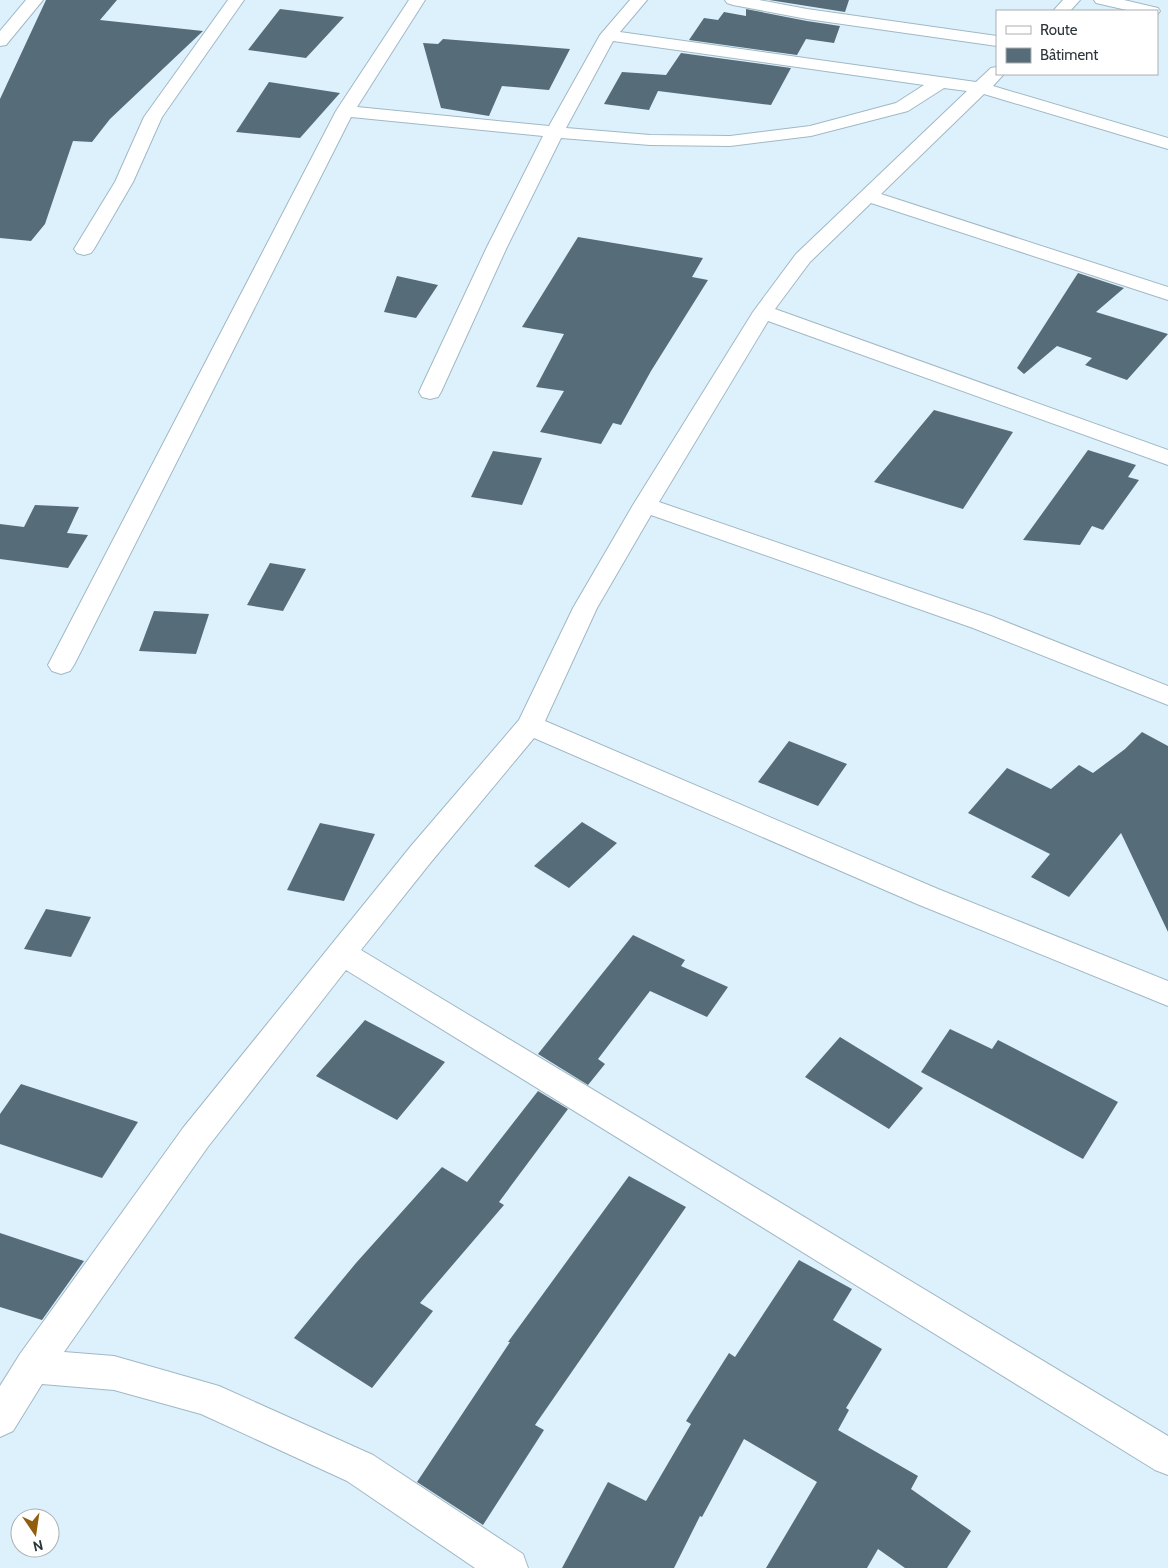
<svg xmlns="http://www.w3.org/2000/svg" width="1168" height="1568" font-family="Cabin,sans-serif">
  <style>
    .building { fill: #566c78 }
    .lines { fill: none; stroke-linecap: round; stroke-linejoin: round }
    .minor-casing { stroke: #a0b8c5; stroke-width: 2 }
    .minor { fill: #fff; fill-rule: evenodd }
  </style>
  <rect width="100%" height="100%" fill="#ddf1fd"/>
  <path class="building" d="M46,0h71l-17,20 103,11 -93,88 -18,23 -19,-1 -28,83 -14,17 -31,-3v-139z
    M769,0h80l-4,12z
    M280,9l64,8 -38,41 -58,-8z
    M746,9l61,12 33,5 -6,17 -28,-4 -9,16 -108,-15 15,-22 14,2 6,-8 22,4z
    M443,39l127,10 -21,41 -47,-4 -13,30 -48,-8 -18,-65 15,1z
    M681,53l110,15 -20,37 -113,-14 -9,19 -45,-6 18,-32 44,3z
    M269,82l71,11 -40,45 -64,-6z
    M578,237l125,21 -11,19 16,3 -57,91 -30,54 -8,-2 -12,21 -61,-12 24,-41 -28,-4 28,-53 -42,-7z
    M1078,273l46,15 -28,24 72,22 -41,46 -42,-15 7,-7 -35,-12 -33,28 -7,-6z
    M397,276l41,9 -22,33 -32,-6z
    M934,410l79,22 -50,77 -89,-27z
    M1088,450l48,15 -8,12 11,3 -36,50 -11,-4 -12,19 -57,-5z
    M493,451l49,7 -20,47 -51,-8z
    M35,505l44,2 -12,26 21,2 -20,33 -68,-9v-35l24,3z
    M270,563l36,6 -23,42 -36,-6z
    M154,611l55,3 -13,40 -57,-3z
    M1142,732l26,14v186l-47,-99 -52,64 -38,-20 19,-23 -82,-41 39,-45 44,21 28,-24 14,8 32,-24z
    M789,741l58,23 -29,42 -60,-24z
    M582,822l35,21 -48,45 -35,-22z
    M320,823l55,11 -31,67 -57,-11z
    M46,909l45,8 -20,40 -47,-8z
    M633,935l52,25 -4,6 47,21 -21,30 -57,-26 -52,68 7,5 -17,21 -50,-31z
    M365,1020l80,42 -48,58 -81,-44z
    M950,1029l42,20 6,-9 120,62 -35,57 -162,-87z
    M840,1037l83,51 -34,41 -84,-52z
    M21,1084l117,38 -36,56 -102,-34v-30z
    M538,1091l30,18 -69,93 5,3 -84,98 13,8 -61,77 -78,-50 62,-75 86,-96 25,15z
    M629,1176l57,31 -151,218 9,5 -61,95 -66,-43 93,-140h-2z
    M0,1233l84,28 -42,59 -42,-13z
    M799,1260l53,29 -19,31 49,29 -36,59 3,2 -11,20 80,46 -7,13 60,42 -24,37h-42l-27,-19 -11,19h-101l51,-86 -73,-43 -42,78 -2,-1 -26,52h-112l46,-86 38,19 45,-77 -5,-3 43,-68 6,4z"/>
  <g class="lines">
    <defs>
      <path id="minor" d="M26,0h17l-37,45 -6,1v-15z
        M228,0h16l-82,117 -29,65 -39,67 -3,4 -7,2 -7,-2 -3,-4 41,-67 29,-65z
        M409,0h16l-68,107 192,19 51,-91 30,-35h17l-27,32 356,50 15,-14 6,-1v7h7l-11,12 175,52v11l-184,-55 -103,100 287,93v13l-297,-97 -61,59 -35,47 393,141v15l-400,-144 -109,181 332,114 177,70v19l-195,-77 -322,-113 -54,93 -52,113 393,168 230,92v25l-251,-102 -383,-166 -103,124 -70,88 807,486v39l-13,-5 -809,-500 -139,178 -143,204 50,4 105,30 154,69 150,99 5,14h-53l-128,-87 -146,-67 -87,-24 -72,-6 -29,47 -13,6v-51l20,-32 163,-226 228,-282 108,-126 54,-112 60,-103 120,-193 43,-58 171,-163 -23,-3 -36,23 -97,25 -81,10 -80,-1 -89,-7 -54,109 -66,145 -3,5 -8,2 -8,-2 -3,-5 68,-145 56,-111 -192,-19 -277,548 -4,6 -9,3 -9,-3 -4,-6 288,-554zM613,41l311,44 -28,18 -86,23 -80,10 -80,-1 -84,-7z
        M725,0h34l48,9 190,27v10l-190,-27 -74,-14 -6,-2z
        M1063,0h17l-10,11h-17z
        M1094,0h30l34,8 2,3 -3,4v-4h-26l-35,-8z"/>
    </defs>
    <use href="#minor" class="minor-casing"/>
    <use href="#minor" class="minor"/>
  </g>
  <rect x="996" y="10" width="162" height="65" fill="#ffffff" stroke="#aaaeb0"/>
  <rect x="1006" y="26" width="25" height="8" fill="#ffffff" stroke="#aaaeb0"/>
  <text x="1040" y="35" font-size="15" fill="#2b353a">Route</text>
  <rect x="1006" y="48" width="25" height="15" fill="#566c78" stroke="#aaaeb0"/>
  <text x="1040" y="60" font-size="15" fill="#2b353a">Bâtiment</text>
  <g transform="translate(35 1533) rotate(167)"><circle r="24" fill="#ffffff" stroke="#aaaeb0"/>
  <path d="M0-4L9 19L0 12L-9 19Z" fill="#905e0c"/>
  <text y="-8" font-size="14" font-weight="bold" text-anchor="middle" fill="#2b353a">N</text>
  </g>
</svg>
